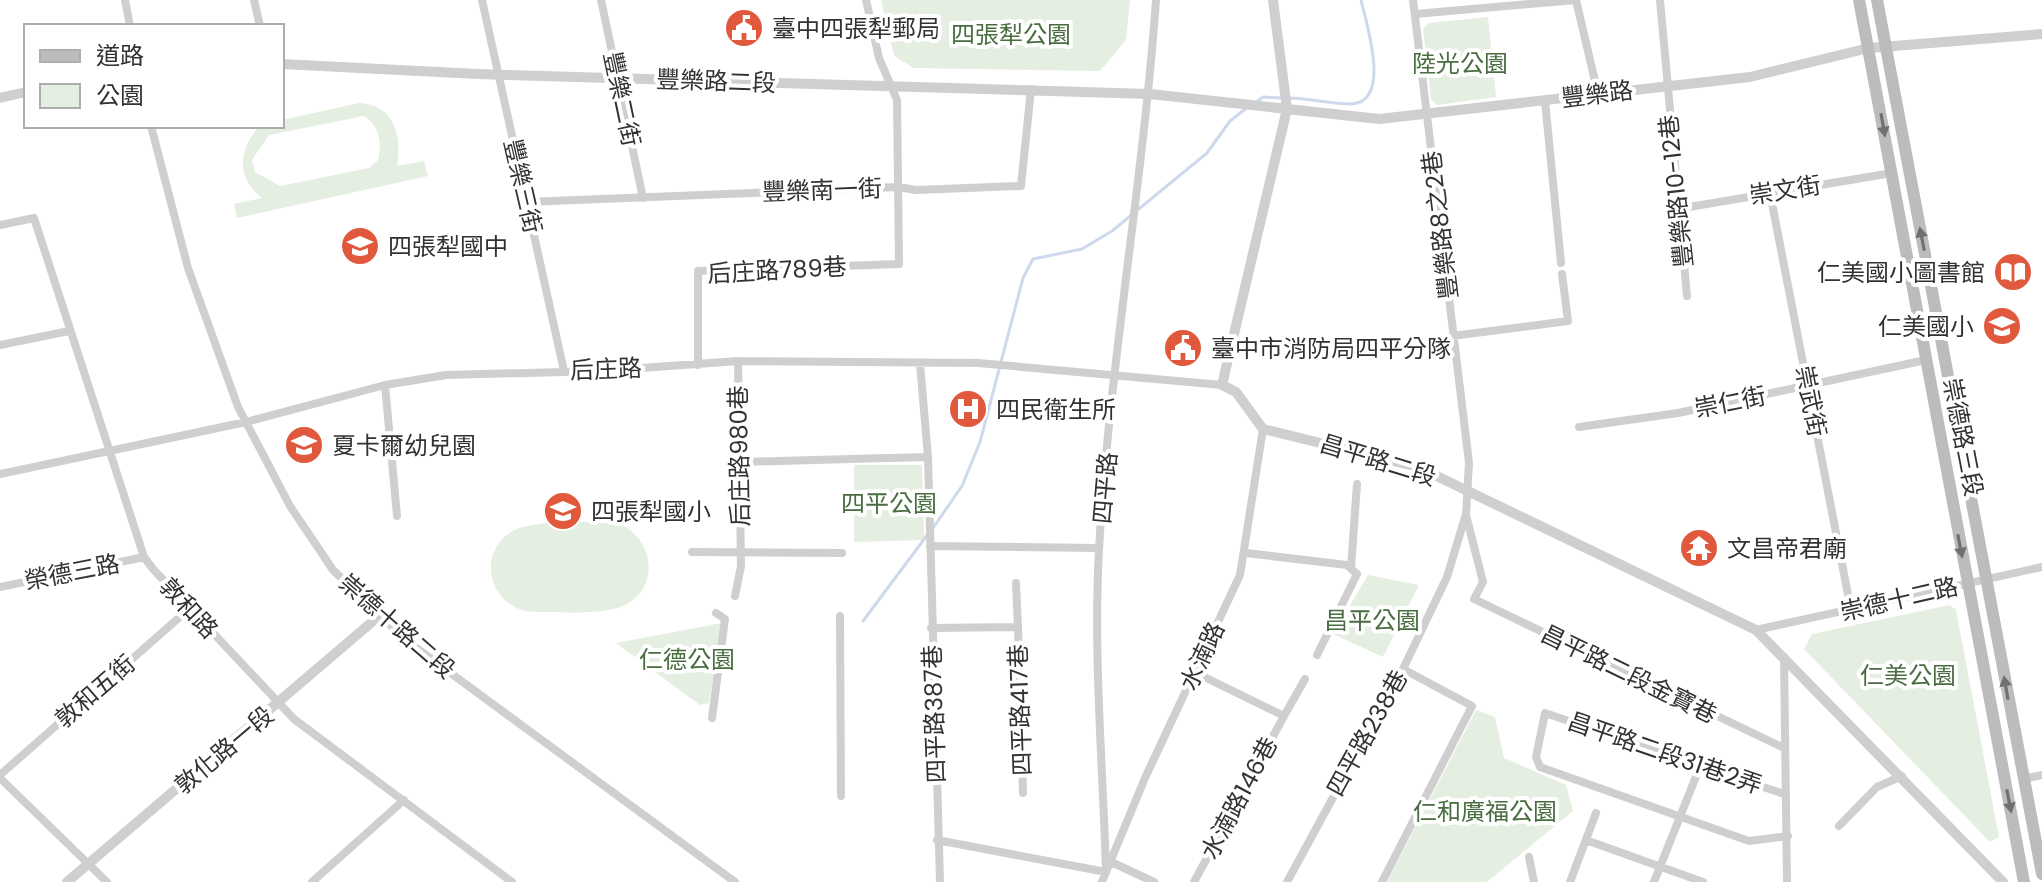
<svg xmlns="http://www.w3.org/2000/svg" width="2042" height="882" font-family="Poppins,'Noto Sans TC',sans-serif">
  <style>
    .green { fill: #e4eee1; fill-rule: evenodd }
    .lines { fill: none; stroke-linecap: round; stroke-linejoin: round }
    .stream { stroke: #ced9ec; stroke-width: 3 }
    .minor { stroke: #cfcfcf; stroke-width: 8 }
    .tertiary { stroke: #cfcfcf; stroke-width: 10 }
    .secondary { stroke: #bcbcbc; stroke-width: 12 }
    .oneway { fill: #707070 }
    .labels { text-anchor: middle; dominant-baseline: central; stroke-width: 8; stroke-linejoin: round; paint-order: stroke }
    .poi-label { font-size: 24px; fill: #323232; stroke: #fff; text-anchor: start }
    .park-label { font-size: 24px; fill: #496d40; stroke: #fff }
    .street-label { font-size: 24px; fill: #323232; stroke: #fff }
  </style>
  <rect width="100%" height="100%" fill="#fff"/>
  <path class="green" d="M881,0h249l-4,40 -26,31 -186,-3 -20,-12z
    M1488,17l8,80 -59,8 -6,-6 -8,-70 6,-6z
    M359,103c36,2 43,33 38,63l27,-5 4,15 -191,42 -3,-14 28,-6c-25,-20 -24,-46 -5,-69l25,-3v-6zM364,116c16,11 18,26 14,44l-9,8 -89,18 -25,-14 -3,-12 17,-25z
    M854,465h68l2,75 -70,2z
    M616,523c36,11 46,61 11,81 -23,12 -66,8 -91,8 -45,0 -63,-58 -23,-81 21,-12 79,-9 103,-8z
    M1368,575l51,10 -36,72 -50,-23z
    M1950,605l6,5 43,227 -9,5 -186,-193 8,-15z
    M722,623l-13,80 -9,2 -84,-62z
    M1476,710l19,7 9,41 62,27 7,26 -86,71h-100z"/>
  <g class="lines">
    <path class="stream" d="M1289,98c20,0 41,6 61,6 43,0 16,-82 11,-104
      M1255,103l8,-6 18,1
      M933,528l29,-42 18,-44 43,-164 10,-19 49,-10 30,-18 95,-78 23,-32 18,-14
      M863,621l65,-87"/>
    <path class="minor" d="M125,0l5,26
      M254,0l6,26
      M482,0l82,371
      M601,0l42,198
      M1576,0l22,94
      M1660,0l27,296
      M1415,14l161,-14
      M1545,101l16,162
      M151,126l37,142 50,139 52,99 43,64 74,71 328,241
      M1770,193l81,417
      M526,202l372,-15 18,3 105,-4 10,-97
      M1677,209l215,-36
      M0,225l34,-7 110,339 9,12 141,150 218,163
      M1452,336l116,-15 -6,-47
      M0,345l69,-14
      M920,364l8,93 12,425
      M698,365v-94l201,-7 -2,-164 -18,-42 -13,-58
      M385,385l12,131
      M1579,427l99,-14 248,-53
      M889,458l39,-1
      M740,462l147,-4
      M0,474l246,-52 139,-37 61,-10 154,-4 138,-10 240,2 244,22
      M1466,515l17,67 -9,17 310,149
      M930,546l169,2
      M692,552l150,1
      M1246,553l101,12 10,9 -40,81
      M1351,568l6,-84
      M1016,583l2,44
      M0,587l144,-30
      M735,596l6,-30 -3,-205
      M840,616l1,180
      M931,628l87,-1 5,166
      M1756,630l286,-63
      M1784,657l3,225
      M1284,716l21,-37
      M712,718l13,-99 -9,-6
      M0,775l190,-167
      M0,778l107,104
      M2023,779l19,-4
      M1784,794l-239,-81 -9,44 4,10 209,74 39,-5
      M1839,826l38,-39 25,-11
      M937,840l169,32 39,-94 95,-203 23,-146
      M1586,840l117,42
      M1529,857l5,25
      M1111,862l43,20
      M312,882l92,-82
      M1102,882l4,-10c-3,-105 -13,-218 -7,-322 10,-184 44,-366 57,-550
      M1194,882l90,-166 -88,-43
      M1287,882l116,-213 44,-92 19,-63 3,-51 -56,-463
      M1382,882l90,-176 -69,-37
      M1570,882l26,-69
      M1654,882l47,-118"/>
    <path class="tertiary" d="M1273,0l14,109 -65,276 14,7 27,37 155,38 338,163 247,252
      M282,64l195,10 673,20 229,25 371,-42 119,-29 173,-14
      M0,98l26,-6
      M67,882l312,-266"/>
    <path class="secondary" d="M1859,0l165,882
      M1877,0l165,874"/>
  </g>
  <defs><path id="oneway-solid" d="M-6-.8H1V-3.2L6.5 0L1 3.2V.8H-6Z" transform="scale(2)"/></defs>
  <g class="oneway">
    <use href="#oneway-solid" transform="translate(1883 125) rotate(80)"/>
    <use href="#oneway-solid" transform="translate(1922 239) rotate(-101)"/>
    <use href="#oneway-solid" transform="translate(1960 546) rotate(79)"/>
    <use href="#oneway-solid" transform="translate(2006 688) rotate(-100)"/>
    <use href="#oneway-solid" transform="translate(2009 801) rotate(79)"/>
  </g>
  <defs>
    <symbol id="civic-disc" viewBox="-11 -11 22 22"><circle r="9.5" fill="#e0593c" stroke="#fff"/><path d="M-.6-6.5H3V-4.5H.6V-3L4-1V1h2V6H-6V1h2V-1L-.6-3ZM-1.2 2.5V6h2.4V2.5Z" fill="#fff"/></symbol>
    <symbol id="school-disc" viewBox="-11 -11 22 22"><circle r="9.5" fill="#e0593c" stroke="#fff"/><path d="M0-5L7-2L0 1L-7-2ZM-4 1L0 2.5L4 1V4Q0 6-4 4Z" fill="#fff"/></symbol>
    <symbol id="library-disc" viewBox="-11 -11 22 22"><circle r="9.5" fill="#e0593c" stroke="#fff"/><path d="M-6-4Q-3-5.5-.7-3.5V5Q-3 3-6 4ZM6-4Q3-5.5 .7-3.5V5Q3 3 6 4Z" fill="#fff"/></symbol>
    <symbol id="hospital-disc" viewBox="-11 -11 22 22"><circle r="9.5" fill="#e0593c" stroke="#fff"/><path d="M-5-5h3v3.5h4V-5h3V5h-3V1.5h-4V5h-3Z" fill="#fff"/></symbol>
    <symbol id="temple-disc" viewBox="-11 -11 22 22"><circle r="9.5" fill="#e0593c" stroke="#fff"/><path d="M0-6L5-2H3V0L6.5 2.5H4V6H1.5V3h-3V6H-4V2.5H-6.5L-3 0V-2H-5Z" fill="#fff"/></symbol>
  </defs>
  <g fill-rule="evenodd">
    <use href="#civic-disc" x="722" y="6" width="44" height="44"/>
    <use href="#school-disc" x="338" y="224" width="44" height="44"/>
    <use href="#library-disc" x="1991" y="250" width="44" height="44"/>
    <use href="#school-disc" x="1980" y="304" width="44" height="44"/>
    <use href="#civic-disc" x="1161" y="326" width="44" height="44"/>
    <use href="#hospital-disc" x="946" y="387" width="44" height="44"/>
    <use href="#school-disc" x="282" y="423" width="44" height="44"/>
    <use href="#school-disc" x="541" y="489" width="44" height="44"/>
    <use href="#temple-disc" x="1677" y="526" width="44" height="44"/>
  </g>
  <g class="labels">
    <g class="poi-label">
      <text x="772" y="28">臺中四張犁郵局</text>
      <text x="388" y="246">四張犁國中</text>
      <text x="1985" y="272" text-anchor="end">仁美國小圖書館</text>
      <text x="1974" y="326" text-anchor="end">仁美國小</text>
      <text x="1211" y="348">臺中市消防局四平分隊</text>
      <text x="996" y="409">四民衛生所</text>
      <text x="332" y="445">夏卡爾幼兒園</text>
      <text x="591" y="511">四張犁國小</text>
      <text x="1727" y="548">文昌帝君廟</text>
    </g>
    <g class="park-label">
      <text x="1011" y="34">四張犁公園</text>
      <text x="1460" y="63">陸光公園</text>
      <text x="889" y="503">四平公園</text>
      <text x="1372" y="620">昌平公園</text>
      <text x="687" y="659">仁德公園</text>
      <text x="1908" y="675">仁美公園</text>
      <text x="1485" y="811">仁和廣福公園</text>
    </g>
    <g class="street-label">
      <text transform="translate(716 81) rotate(2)">豐樂路二段</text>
      <text transform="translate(1597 94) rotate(-7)">豐樂路</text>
      <text transform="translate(622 99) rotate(78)">豐樂二街</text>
      <text transform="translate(523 186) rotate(77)">豐樂三街</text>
      <text transform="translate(822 190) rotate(-2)">豐樂南一街</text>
      <text transform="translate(1785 190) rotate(-9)">崇文街</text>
      <text transform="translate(1676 191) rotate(-96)">豐樂路10-12巷</text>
      <text transform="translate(1440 225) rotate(-97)">豐樂路8之2巷</text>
      <text transform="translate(777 270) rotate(-3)">后庄路789巷</text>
      <text transform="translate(606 369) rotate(-2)">后庄路</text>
      <text transform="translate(1811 401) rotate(79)">崇武街</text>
      <text transform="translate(1730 402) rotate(-11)">崇仁街</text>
      <text transform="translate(1963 437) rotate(79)">崇德路三段</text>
      <text transform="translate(739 456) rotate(-91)">后庄路980巷</text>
      <text transform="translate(1378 460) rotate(17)">昌平路二段</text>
      <text transform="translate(1105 488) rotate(-85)">四平路</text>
      <text transform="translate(72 572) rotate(-11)">榮德三路</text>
      <text transform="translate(1899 599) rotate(-13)">崇德十二路</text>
      <text transform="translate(189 608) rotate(47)">敦和路</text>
      <text transform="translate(397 626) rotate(41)">崇德十路二段</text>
      <text transform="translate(1202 656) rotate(-65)">水湳路</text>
      <text transform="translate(1629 674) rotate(26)">昌平路二段金寶巷</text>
      <text transform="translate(95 691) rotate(-41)">敦和五街</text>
      <text transform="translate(1020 710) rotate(-92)">四平路417巷</text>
      <text transform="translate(934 714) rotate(-92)">四平路387巷</text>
      <text transform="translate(1367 733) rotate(-61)">四平路238巷</text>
      <text transform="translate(224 750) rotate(-40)">敦化路一段</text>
      <text transform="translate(1665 753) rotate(19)">昌平路二段31巷2弄</text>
      <text transform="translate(1239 798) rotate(-62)">水湳路146巷</text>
    </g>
  </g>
  <rect x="24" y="24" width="260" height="104" fill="#ffffff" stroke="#adadad" stroke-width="2"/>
  <rect x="40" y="50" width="40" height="12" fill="#bcbcbc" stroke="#adadad" stroke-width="2"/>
  <text x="96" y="64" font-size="24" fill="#323232">道路</text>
  <rect x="40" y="84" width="40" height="24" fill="#e4eee1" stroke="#adadad" stroke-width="2"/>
  <text x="96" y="104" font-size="24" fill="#323232">公園</text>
</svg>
